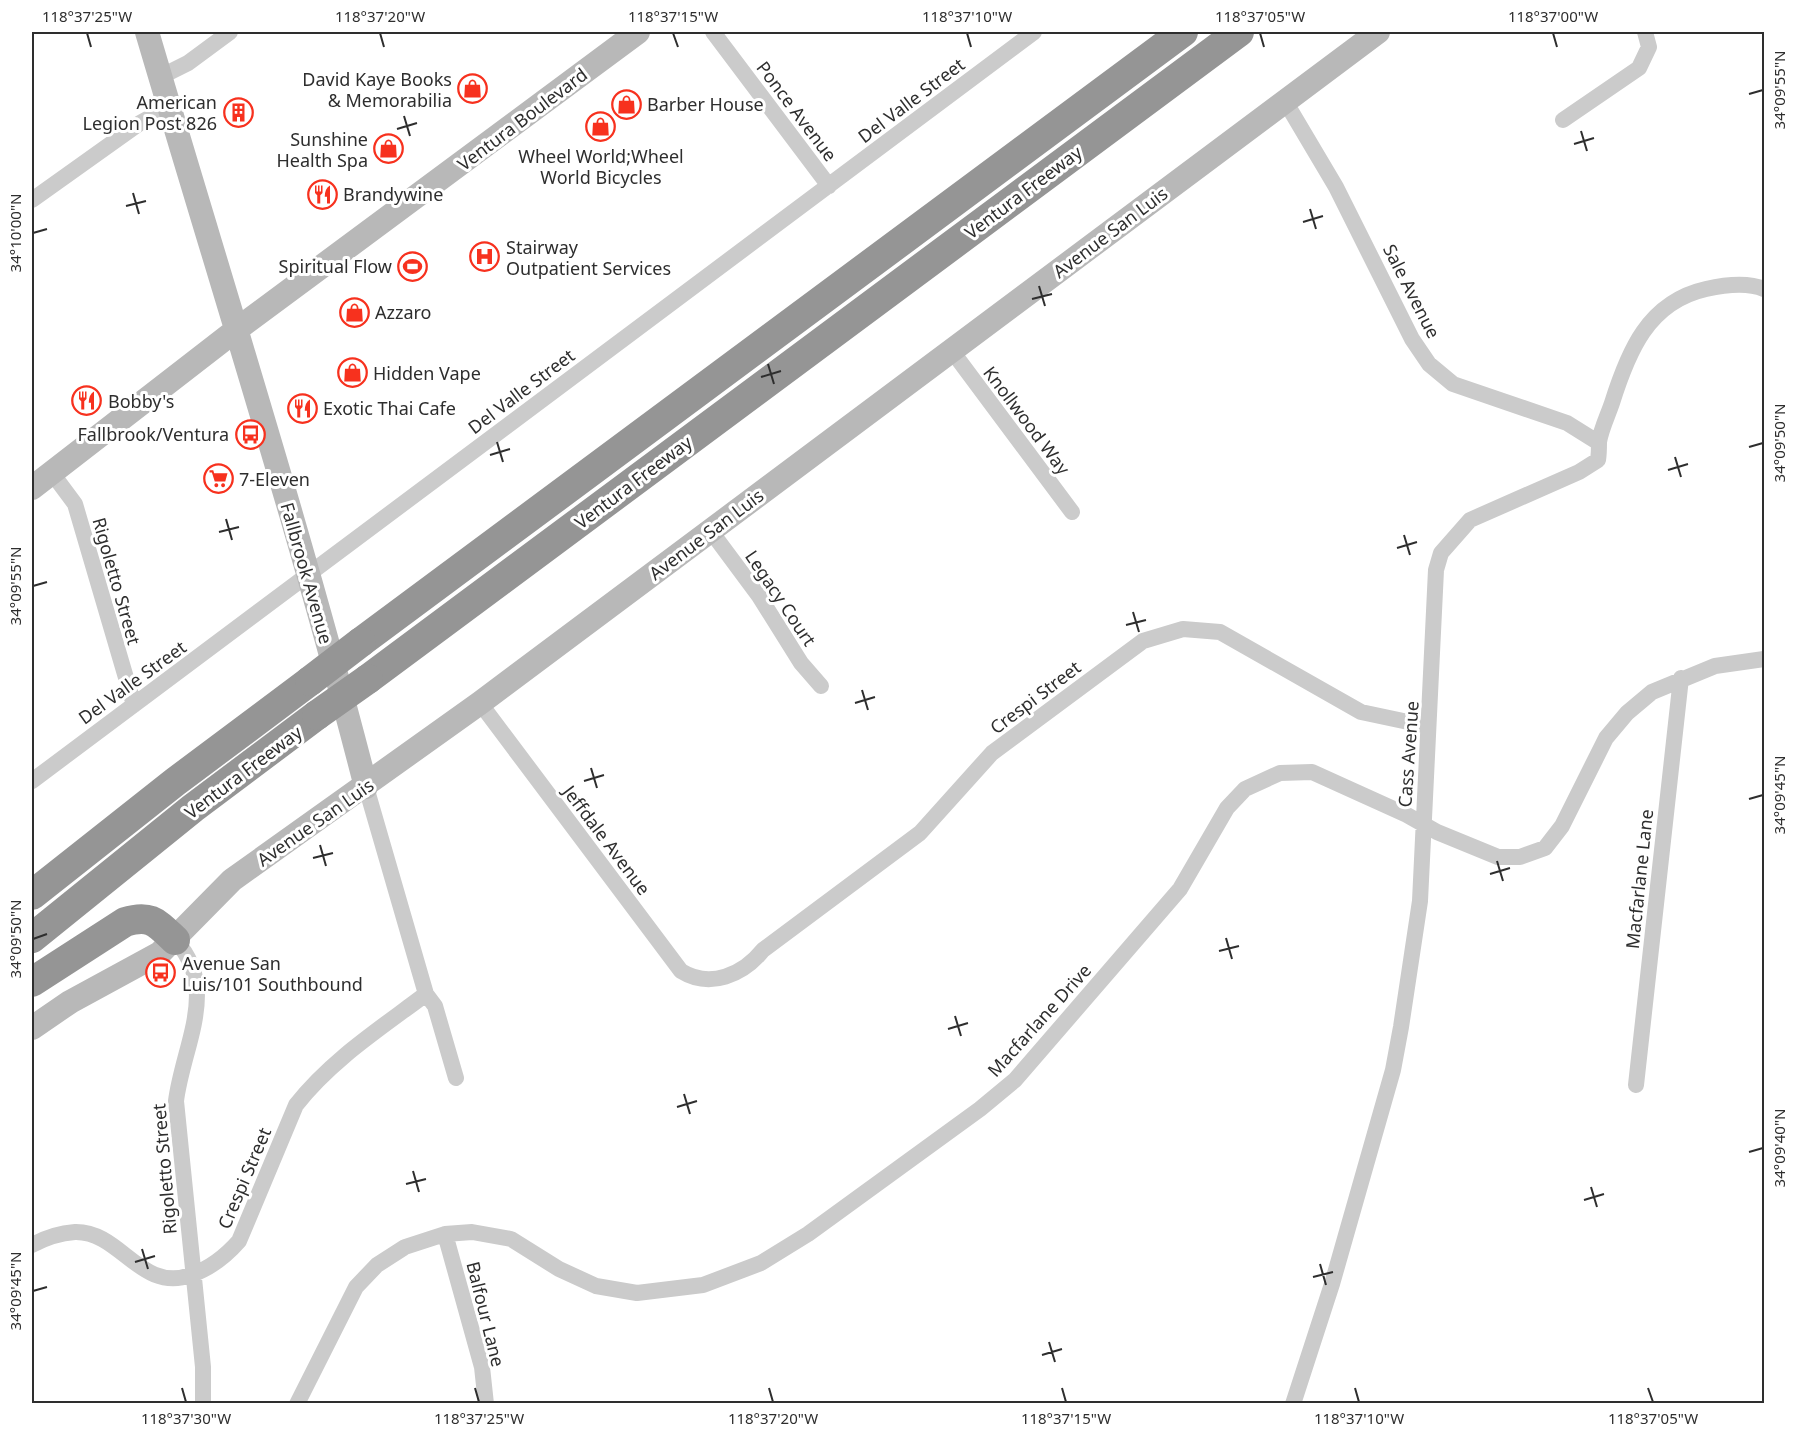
<svg xmlns="http://www.w3.org/2000/svg" width="1796" height="1435" font-family="'Noto Sans',sans-serif">
  <style>
    .lines { fill: none; stroke-linecap: round; stroke-linejoin: round }
    .street { stroke: #cbcbcb; stroke-width: 16 }
    .secondary { stroke: #b8b8b8; stroke-width: 24 }
    .highway { stroke: #959595; stroke-width: 30 }
    .highway-bridge { stroke: #959595; stroke-width: 30 }
    .ticks { fill: none; stroke: #2e2e2e; stroke-width: 2 }
    .labels { text-anchor: middle; dominant-baseline: central; stroke-width: 6; stroke-linejoin: round; paint-order: stroke }
    .poi-label { font-size: 18px; fill: #2e2e2e; stroke: #fff; text-anchor: start }
    .street-label { font-size: 18px; fill: #2e2e2e; stroke: #fff }
    .neatline { fill: none; stroke: #2e2e2e; stroke-width: 2 }
    .ticks-label { font-size: 15px; text-anchor: middle; fill: #2e2e2e }
  </style>
  <rect width="100%" height="100%" fill="#fff"/>
  <g class="lines">
    <path class="street" d="M713,32l116,154
      M160,77l28,-14 42,-31
      M1285,101l51,86 76,152 17,25 24,20 114,39 32,20
      M1563,120l76,-52 10,-21 -4,-15
      M32,200l108,-77 29,-16
      M952,351l120,161
      M52,473l23,31 59,201
      M710,530l49,66 42,67 20,23
      M480,703l201,268c29,18 62,4 82,-21l157,-117 72,-80 151,-112 40,-12 37,3 141,80 66,14
      M32,781l1002,-749
      M366,787l60,207 9,12 21,72
      M175,940c45,48 8,105 1,161l27,266v37
      M1636,1085l45,-407
      M445,1234l37,133 4,37
      M32,1245c13,-7 28,-12 43,-13 46,-1 65,61 116,43 20,-7 34,-18 48,-34l57,-136c35,-45 85,-77 130,-111
      M297,1404l59,-117 21,-22 28,-18 40,-13 27,-2 39,7 48,30 37,17 41,7 66,-8 58,-22 47,-29 172,-125 35,-29 165,-191 47,-81 18,-19 35,-16 32,-1 95,43 30,17 61,25h22l25,-9 17,-22 44,-88 21,-25 25,-21 63,-26 49,-7
      M1293,1404l39,-120 61,-214 8,-43 19,-126 16,-331 5,-17 29,-33 109,-48 19,-12c1,-6 1,-11 1,-18 2,-13 9,-27 13,-39 16,-51 36,-101 94,-114 18,-4 41,-7 58,0"/>
    <path class="secondary" d="M147,32c74,251 154,501 219,755
      M32,488l204,-158 402,-298
      M32,1028l38,-26 90,-49 72,-73 248,-177 898,-671"/>
    <path class="highway" d="M361,642l822,-610
      M368,679l871,-647
      M32,895l143,-113 135,-101
      M32,938l161,-130 124,-93
      M32,982l93,-60c26,-8 32,1 50,18"/>
    <path class="highway-bridge" d="M310,681l51,-39
      M317,715l51,-36"/>
  </g>
  <path class="ticks" d="M87,33l4,14M380,33l4,14M673,33l5,14M967,33l4,14M1260,33l4,14M1553,33l4,14M1749,94l14,-4M404,116l6,20M397,129l20,-6M1581,131l6,20M1574,144l20,-6M133,193l6,21M126,206l20,-5M1310,209l6,20M1303,222l20,-6M33,233l14,-4M1039,286l6,20M1032,299l20,-5M768,364l6,20M761,377l20,-6M497,442l6,20M1749,447l14,-4M490,455l20,-6M1675,457l6,20M1668,470l20,-6M226,519l6,21M219,532l20,-5M1404,535l6,20M1397,548l20,-6M33,586l14,-4M1133,612l6,20M1126,625l20,-5M862,690l6,20M855,703l20,-6M591,768l6,20M584,781l20,-6M1749,799l14,-4M320,845l6,21M313,858l20,-5M1497,861l6,20M1490,874l20,-6M1226,938l6,21M33,939l14,-5M1219,951l20,-5M955,1016l6,20M948,1029l20,-6M684,1094l6,20M677,1107l20,-6M1749,1152l14,-4M413,1171l6,21M406,1184l20,-5M1591,1187l6,20M1584,1200l20,-6M142,1249l6,20M135,1262l20,-6M1320,1264l6,21M1313,1277l20,-5M33,1291l14,-4M1049,1342l6,20M1042,1355l20,-6M182,1388l4,14M475,1388l4,14M769,1388l4,14M1062,1388l4,14M1355,1388l4,14M1648,1388l5,14"/>
  <defs>
    <symbol id="shop-ring" viewBox="-11 -11 22 22"><circle r="9.5" fill="#fff" stroke="#f7311e" stroke-width="1.5"/><path d="M-5-2.5h2.3a2.7 3.5 0 0 1 5.4 0H5L5.5 6h-11ZM-1.5-2.5h3a1.5 2.3 0 0 0-3 0Z" fill="#f7311e"/></symbol>
    <symbol id="building-ring" viewBox="-11 -11 22 22"><circle r="9.5" fill="#fff" stroke="#f7311e" stroke-width="1.5"/><path d="M-4-6H4V6H1V3H-1V6H-4ZM-2.5-4.3h1.7v1.8h-1.7ZM.8-4.3h1.7v1.8H.8ZM-2.5-1h1.7V.8h-1.7ZM.8-1h1.7V.8H.8Z" fill="#f7311e"/></symbol>
    <symbol id="restaurant-ring" viewBox="-11 -11 22 22"><circle r="9.5" fill="#fff" stroke="#f7311e" stroke-width="1.5"/><path d="M-5-6h1v4h1v-4h1v4h1v-4h1v5L-1.5 .5V6h-2V.5L-5-1ZM5-6V6H3V1.5H1.5Q1.5-4 5-6Z" fill="#f7311e"/></symbol>
    <symbol id="hospital-ring" viewBox="-11 -11 22 22"><circle r="9.5" fill="#fff" stroke="#f7311e" stroke-width="1.5"/><path d="M-5-5h3v3.5h4V-5h3V5h-3V1.5h-4V5h-3Z" fill="#f7311e"/></symbol>
    <symbol id="stadium-ring" viewBox="-11 -11 22 22"><circle r="9.5" fill="#fff" stroke="#f7311e" stroke-width="1.5"/><path d="M0-5a6.5 5 0 1 0 0 10a6.5 5 0 1 0 0-10ZM-3.5-1.8h7v3.6h-7Z" fill="#f7311e"/></symbol>
    <symbol id="bus-ring" viewBox="-11 -11 22 22"><circle r="9.5" fill="#fff" stroke="#f7311e" stroke-width="1.5"/><path d="M-5-6H5V4H4V6H2V4H-2V6H-4V4H-5ZM-3.5-4V0h7V-4ZM-3.5 1.2v1.5H-2V1.2ZM2 1.2v1.5H3.5V1.2Z" fill="#f7311e"/></symbol>
    <symbol id="supermarket-ring" viewBox="-11 -11 22 22"><circle r="9.5" fill="#fff" stroke="#f7311e" stroke-width="1.5"/><path d="M-6-5.5h2.5l.6 2H6L4.5 2H-2.5L-4.4-4H-6ZM-1.5 3.2a1.3 1.3 0 1 0 .1 0ZM3 3.2a1.3 1.3 0 1 0 .1 0Z" fill="#f7311e"/></symbol>
  </defs>
  <g fill-rule="evenodd">
    <use href="#shop-ring" x="456" y="72" width="33" height="33"/>
    <use href="#shop-ring" x="610" y="88" width="33" height="33"/>
    <use href="#building-ring" x="222" y="96" width="33" height="33"/>
    <use href="#shop-ring" x="584" y="110" width="33" height="33"/>
    <use href="#shop-ring" x="372" y="132" width="33" height="33"/>
    <use href="#restaurant-ring" x="306" y="178" width="33" height="33"/>
    <use href="#hospital-ring" x="468" y="240" width="33" height="33"/>
    <use href="#stadium-ring" x="396" y="250" width="33" height="33"/>
    <use href="#shop-ring" x="338" y="296" width="33" height="33"/>
    <use href="#shop-ring" x="336" y="356" width="33" height="33"/>
    <use href="#restaurant-ring" x="70" y="384" width="33" height="33"/>
    <use href="#restaurant-ring" x="286" y="392" width="33" height="33"/>
    <use href="#bus-ring" x="234" y="418" width="33" height="33"/>
    <use href="#supermarket-ring" x="202" y="462" width="33" height="33"/>
    <use href="#bus-ring" x="144" y="956" width="33" height="33"/>
  </g>
  <g class="labels">
    <g class="poi-label">
      <text x="452" y="79" text-anchor="end">David Kaye Books<tspan x="452" dy="21">&amp; Memorabilia</tspan></text>
      <text x="217" y="102" text-anchor="end">American<tspan x="217" dy="21">Legion Post 826</tspan></text>
      <text x="647" y="104">Barber House</text>
      <text x="368" y="139" text-anchor="end">Sunshine<tspan x="368" dy="21">Health Spa</tspan></text>
      <text x="601" y="156" text-anchor="middle">Wheel World;Wheel<tspan x="601" dy="21">World Bicycles</tspan></text>
      <text x="343" y="194">Brandywine</text>
      <text x="506" y="247">Stairway<tspan x="506" dy="21">Outpatient Services</tspan></text>
      <text x="392" y="266" text-anchor="end">Spiritual Flow</text>
      <text x="375" y="312">Azzaro</text>
      <text x="373" y="373">Hidden Vape</text>
      <text x="108" y="401">Bobby's</text>
      <text x="323" y="408">Exotic Thai Cafe</text>
      <text x="229" y="434" text-anchor="end">Fallbrook/Ventura</text>
      <text x="239" y="479">7-Eleven</text>
      <text x="182" y="963">Avenue San<tspan x="182" dy="21">Luis/101 Southbound</tspan></text>
    </g>
    <g class="street-label">
      <text transform="translate(911 100) rotate(-37)">Del Valle Street</text>
      <text transform="translate(797 111) rotate(53)">Ponce Avenue</text>
      <text transform="translate(522 119) rotate(-37)">Ventura Boulevard</text>
      <text transform="translate(1023 192) rotate(-37)">Ventura Freeway</text>
      <text transform="translate(1110 232) rotate(-37)">Avenue San Luis</text>
      <text transform="translate(1412 291) rotate(63)">Sale Avenue</text>
      <text transform="translate(521 391) rotate(-37)">Del Valle Street</text>
      <text transform="translate(1027 420) rotate(53)">Knollwood Way</text>
      <text transform="translate(633 482) rotate(-37)">Ventura Freeway</text>
      <text transform="translate(706 534) rotate(-37)">Avenue San Luis</text>
      <text transform="translate(307 573) rotate(74)">Fallbrook Avenue</text>
      <text transform="translate(117 581) rotate(74)">Rigoletto Street</text>
      <text transform="translate(781 598) rotate(56)">Legacy Court</text>
      <text transform="translate(132 682) rotate(-36)">Del Valle Street</text>
      <text transform="translate(1035 697) rotate(-37)">Crespi Street</text>
      <text transform="translate(1408 754) rotate(-86)">Cass Avenue</text>
      <text transform="translate(243 772) rotate(-37)">Ventura Freeway</text>
      <text transform="translate(315 822) rotate(-35)">Avenue San Luis</text>
      <text transform="translate(607 840) rotate(53)">Jeffdale Avenue</text>
      <text transform="translate(1639 879) rotate(-84)">Macfarlane Lane</text>
      <text transform="translate(1039 1020) rotate(-48)">Macfarlane Drive</text>
      <text transform="translate(164 1169) rotate(-95)">Rigoletto Street</text>
      <text transform="translate(244 1178) rotate(-67)">Crespi Street</text>
      <text transform="translate(486 1314) rotate(76)">Balfour Lane</text>
    </g>
  </g>
  <rect width="1796" height="1435" fill="none" stroke="#ffffff" stroke-width="66"/>
  <rect x="33" y="33" width="1730" height="1369" class="neatline"/>
  <g class="ticks-label">
    <text x="87" y="22">118°37'25"W</text>
    <text x="380" y="22">118°37'20"W</text>
    <text x="673" y="22">118°37'15"W</text>
    <text x="967" y="22">118°37'10"W</text>
    <text x="1260" y="22">118°37'05"W</text>
    <text x="1553" y="22">118°37'00"W</text>
    <text transform="translate(1780 90) rotate(-90)" y="5">34°09'55"N</text>
    <text transform="translate(16 233) rotate(-90)" y="5">34°10'00"N</text>
    <text transform="translate(1780 443) rotate(-90)" y="5">34°09'50"N</text>
    <text transform="translate(16 586) rotate(-90)" y="5">34°09'55"N</text>
    <text transform="translate(1780 795) rotate(-90)" y="5">34°09'45"N</text>
    <text transform="translate(16 939) rotate(-90)" y="5">34°09'50"N</text>
    <text transform="translate(1780 1148) rotate(-90)" y="5">34°09'40"N</text>
    <text transform="translate(16 1291) rotate(-90)" y="5">34°09'45"N</text>
    <text x="186" y="1424">118°37'30"W</text>
    <text x="479" y="1424">118°37'25"W</text>
    <text x="773" y="1424">118°37'20"W</text>
    <text x="1066" y="1424">118°37'15"W</text>
    <text x="1359" y="1424">118°37'10"W</text>
    <text x="1653" y="1424">118°37'05"W</text>
  </g>
</svg>
